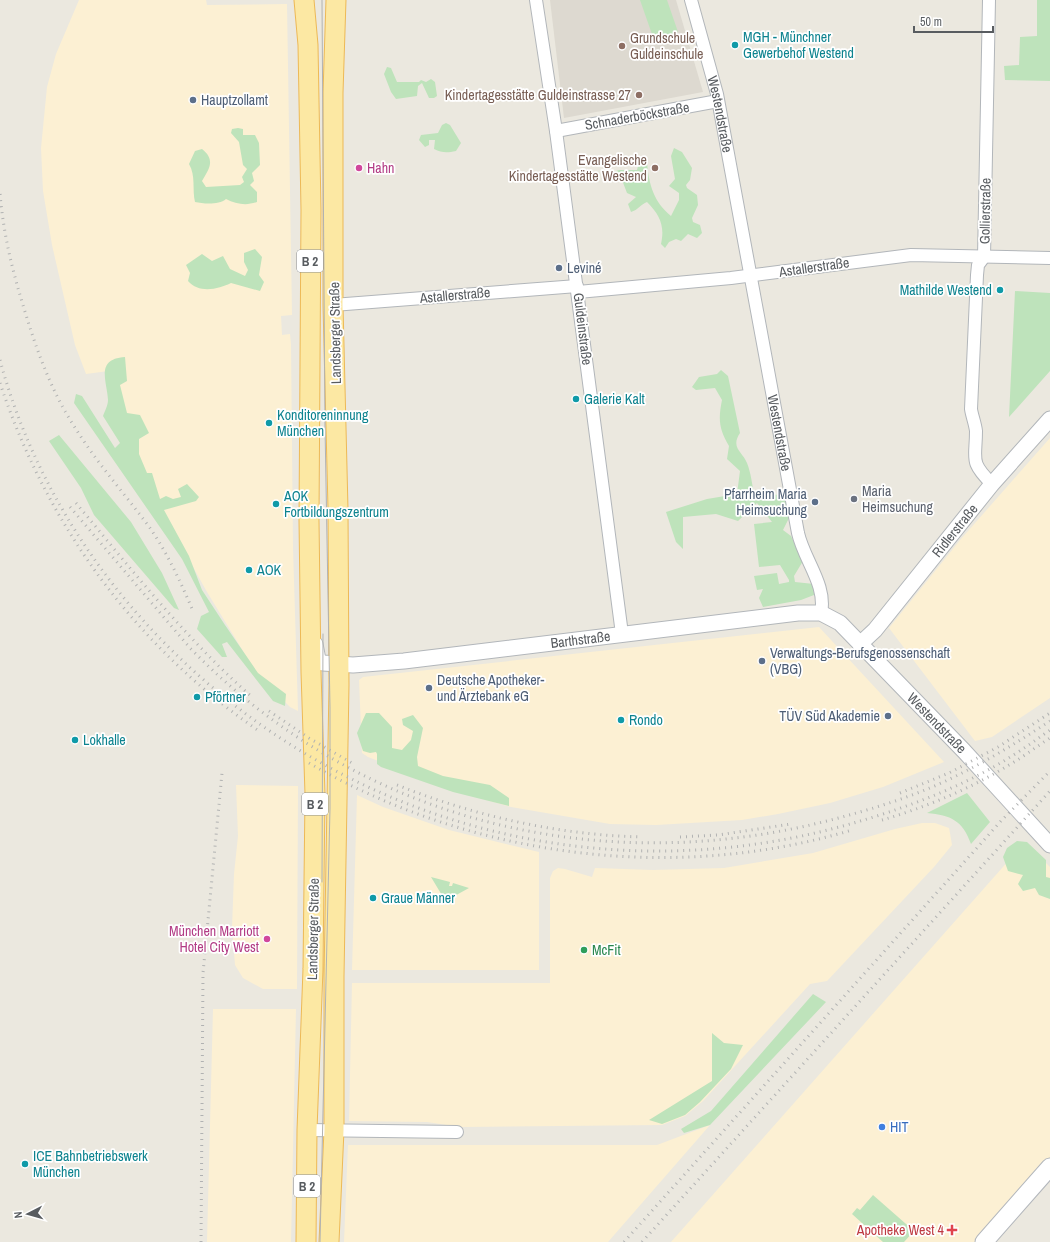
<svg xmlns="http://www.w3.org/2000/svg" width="1050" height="1242" font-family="'Archivo Narrow',sans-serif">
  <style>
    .commercial { fill: #fcf0d3 }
    .education { fill: #ddd9d0 }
    .green { fill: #bee3bb }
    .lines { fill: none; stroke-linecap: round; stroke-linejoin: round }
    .minor-casing { stroke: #b2b6ba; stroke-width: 14 }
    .tertiary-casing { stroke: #b2b6ba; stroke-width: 17 }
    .secondary-casing { stroke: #b3b7bc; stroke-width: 19 }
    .primary-casing { stroke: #edb956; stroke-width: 21 }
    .minor { stroke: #fff; stroke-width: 12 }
    .tertiary { stroke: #fff; stroke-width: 15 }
    .secondary { stroke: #fff; stroke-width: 17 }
    .primary { stroke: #fce8a3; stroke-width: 19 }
    .tram { stroke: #b1b2b2; stroke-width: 1 }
    .rail { stroke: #b1b2b2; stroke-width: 3; stroke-dasharray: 1 5; stroke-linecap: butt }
    .culture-dot { fill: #0f9aa8; stroke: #fff; stroke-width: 1.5 }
    .education-dot { fill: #8d6e63; stroke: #fff; stroke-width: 1.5 }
    .service-dot { fill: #5c6f8a; stroke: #fff; stroke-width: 1.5 }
    .hotel-dot { fill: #d1479c; stroke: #fff; stroke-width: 1.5 }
    .worship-dot { fill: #6b7280; stroke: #fff; stroke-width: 1.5 }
    .leisure-dot { fill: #2e9e5b; stroke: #fff; stroke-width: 1.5 }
    .shop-dot { fill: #3f7fe0; stroke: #fff; stroke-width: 1.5 }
    .health-dot { fill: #e0444e; stroke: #fff; stroke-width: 1.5 }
    .labels { text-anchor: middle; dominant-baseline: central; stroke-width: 3.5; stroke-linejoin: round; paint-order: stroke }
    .shield { fill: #fff; stroke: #8a8d90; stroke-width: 1 }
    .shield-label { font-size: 13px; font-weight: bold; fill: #585c60 }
    .culture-label { font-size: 14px; fill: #0d838f; stroke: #fff; text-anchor: start }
    .education-label { font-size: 14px; fill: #785e54; stroke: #fff; text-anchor: end }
    .service-label { font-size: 14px; fill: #4e5e75; stroke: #fff; text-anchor: start }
    .street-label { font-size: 14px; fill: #585c60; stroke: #fff }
    .hotel-label { font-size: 14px; fill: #b23c85; stroke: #fff; text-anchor: start }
    .worship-label { font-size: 14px; fill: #5b616d; stroke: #fff; text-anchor: start }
    .leisure-label { font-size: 14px; fill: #27864d; stroke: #fff; text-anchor: start }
    .shop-label { font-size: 14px; fill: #366cbe; stroke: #fff; text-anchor: start }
    .health-label { font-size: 14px; fill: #be3a42; stroke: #fff; text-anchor: end }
  </style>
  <rect width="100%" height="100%" fill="#ebe8df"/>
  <path class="commercial" d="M79,0h127l1,5 80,-1 5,311 -11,1 1,19 8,-1 1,10 2,204 5,163 -8,-4 -33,-33 -50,-82 -54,-97 -36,-89 -1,-36 -30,4 -11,-29 -23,-100 -9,-54 -2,-43 6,-61 9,-33z
    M1050,438v260l-58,39 -17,4 -86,-113 72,-89z
    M819,627l125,135 -61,25 -53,16 -52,11 -36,6 -86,5 -46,-1 -99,-17 -52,-15 -91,-35 -6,-4 -3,-73 4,-3z
    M236,785l62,1 -1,203h-34l-20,-11 -8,-13 -3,-37 2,-54 4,-38z
    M357,795l26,12 66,23 90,22v118h-187z
    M922,823h13l14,5 1,5 2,12 -18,22 -107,114 -17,3 -107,117 -18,15 -23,9 -202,2 -33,-5 -78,-1 3,-138h198v-105l3,-7 5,-3 7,1 27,8 3,-9 58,2 71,-2 89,-15 82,-24z
    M1025,842l25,25v301l-64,74h-315z
    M213,1009h83l-5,233h-84z
    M710,1125l-102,117h-264l4,-97h309z"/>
  <path class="education" d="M550,0h126l27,92 -139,26z"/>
  <path class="green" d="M640,0h27l11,32 -24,8z
    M1037,0h13v81l-45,-1 -1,-14 15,-1 1,-28 17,-1z
    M387,67l4,1 6,14h22l2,-2 5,2 5,-3 4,3 2,14 -3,2h-5l-7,-15 -4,3 -1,10 -21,3 -5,-7 -7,-18z
    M446,123l4,2 11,18 -5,8c-9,2 -14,2 -22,-2l1,-9h-6v5l-4,2 -6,-7 2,-5 17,-2 4,-8z
    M238,128l5,1v6h12l4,8 1,22 -8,8 2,8 -4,4 7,7v10c-11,4 -21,2 -31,-3 -7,6 -22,5 -31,3 -3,-13 1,-26 -6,-38l6,-13 7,-2c14,11 7,20 0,32l4,6 34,-2 4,-3 -2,-5 5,-8 -4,-4 -4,-23 -8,-9 1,-4z
    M674,148l8,4 10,16 -2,12 -4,5 1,3 10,7 1,10 -6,13 1,4 7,3 2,8 -5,5 -9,-4 -7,7 -5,-2 -7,3 -4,6 -4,-4c4,-18 -1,-29 -14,-42 -6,2 -9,8 -16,10l-3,-8 8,-7 -9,-4 -5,-13 -7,-4 -2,-4 6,-2h18l3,-12 7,5c2,22 7,39 24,53l8,-16v-7l-10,-7 6,-7 -4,-23z
    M255,249l7,8 -3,18 5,7 -4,9 -29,-8c-12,6 -32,11 -43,-2l2,-8 -4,-8 16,-11 10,7 11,-5 7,13 15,7 3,-6 -4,-8v-9z
    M1015,291l35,2v78l-41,46z
    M125,357l2,24 -7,4 7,28 13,2 9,18 -10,6v15l8,19h5l8,26 6,-3 7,3 8,-2 -3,-8 9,-5 12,13 -3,4 -32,9 25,46 13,34 23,35 33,48 28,21 -1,12 -12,-5 -46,-59 -5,2 5,13h-5l-25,-28 4,-13 8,-4 -27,-53 -108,-156 2,-9 6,2 33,52 5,-5 -17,-27c2,-5 5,-11 5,-16 -1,-19 -13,-41 17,-43z
    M721,370l7,6 12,57c-10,15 3,19 7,30 4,10 5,21 7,31l32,1 3,23 -6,12 8,6 12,25 -9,15 1,6 19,2v11l-13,5 -38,7 -4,-9 4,-9 -6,1 -3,-14 23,-3 2,11 10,-2v-2l-9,-15 -21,2 -5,-43 18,-2 -15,-19 -19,18 -22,-7 -33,3v32l-7,-7 -10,-30 41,-13 30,-5 3,-23 -13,-12 2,-13c-10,-17 -11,-26 -7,-46l-7,-12 -19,2 -4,-3 7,-10 18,-3z
    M59,435l72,87 31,51 17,37 -5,-2 -80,-93 -13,-27 -32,-47z
    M366,713h13l13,14v21l10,2 9,-10 2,-9 -10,-6 -1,-6 11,-4 10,13 -6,29 1,9 25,10 47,9 19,13v8l-56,-14 -72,-25 -4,-3v-10l-1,-2 -6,1 -7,-2 -6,-18z
    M967,793l23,29 -19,22c-8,-23 -20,-29 -44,-31z
    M1017,841l10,1 19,18v17l4,1v21l-11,-4 -4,-7 -12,3 -5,-7 5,-9 -15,-4 -5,-14 4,-9z
    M431,877l19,5 -1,4h3l1,-3 16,5 -20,11 -2,-4 -4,2z
    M813,994l13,8 -116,123 -26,8 -3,-4 30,-18z
    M712,1033l12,10 19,2 -12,24 -31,33 -15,13 -23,9 -13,-4 63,-39z
    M873,1195l41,36 -10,11h-21l-31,-28 5,-6 3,2z"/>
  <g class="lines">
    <defs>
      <g id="minor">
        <path d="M536,0l20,131 66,503"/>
        <path id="s1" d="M691,0l26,94 81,439c6,27 29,52 23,80"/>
        <path d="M989,0l-5,257 -6,8 -1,10 -6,134c1,7 4,14 5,22 0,29 -7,30 16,53"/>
        <path d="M556,131l162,-30"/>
        <path d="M578,292l153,-14 180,-23 139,3"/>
        <path d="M333,305l244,-19"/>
        <path d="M307,1130l150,2"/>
      </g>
      <g id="tertiary">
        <path id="s2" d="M315,644l3,16 5,3 30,2 51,-4 394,-48h23l19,10 124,128 86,94"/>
        <path id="s3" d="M860,644l15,-14 117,-146 58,-65"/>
      </g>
      <path id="secondary" d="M984,1242l66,-75"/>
      <path id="primary" d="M304,0l4,45 3,165 -2,310 2,152 4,122 -2,175 -6,161 -1,112
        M329,1242l5,-112v-153l5,-292 -1,-176 -5,-204v-212l3,-93"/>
    </defs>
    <use href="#minor" class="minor-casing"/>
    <use href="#tertiary" class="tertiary-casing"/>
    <use href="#secondary" class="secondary-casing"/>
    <use href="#primary" class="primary-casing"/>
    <use href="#minor" class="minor"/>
    <use href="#tertiary" class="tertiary"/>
    <use href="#secondary" class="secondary"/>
    <use href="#primary" class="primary"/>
    <path class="tram" d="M322,882l1,-248
      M320,1242l10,-434v-100l-5,-282 -3,-426"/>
    <path class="rail" d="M0,194c4,44 13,79 26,121 12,39 26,77 48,111 22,36 51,68 76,102 18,26 31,55 43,83
      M0,360c27,101 81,194 152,270 180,192 446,266 698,194 53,-15 110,-36 157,-65 15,-9 29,-19 43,-29
      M0,383c47,142 135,263 259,348
      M76,503c56,67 110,136 176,194
      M70,507l120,141c171,176 416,234 652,169 37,-10 75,-22 110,-39 35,-17 66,-36 98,-57
      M269,711l40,27 43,25
      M309,763c162,94 363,121 543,67
      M397,785c78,31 161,50 245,52
      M900,793l49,-20 49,-26 52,-34
      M882,820c42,-12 90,-32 127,-55 14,-8 27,-18 41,-27
      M680,837l38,-2 73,-11
      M201,1242l2,-269 19,-200
      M624,1242l377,-421 49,-50
      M642,1242l408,-451"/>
  </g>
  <g class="culture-dot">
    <circle cx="735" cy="45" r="4"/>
    <circle cx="1000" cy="290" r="4"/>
    <circle cx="576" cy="399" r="4"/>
    <circle cx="269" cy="423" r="4"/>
    <circle cx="276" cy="504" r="4"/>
    <circle cx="249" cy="570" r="4"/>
    <circle cx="197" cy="697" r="4"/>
    <circle cx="621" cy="720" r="4"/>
    <circle cx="75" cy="740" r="4"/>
    <circle cx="373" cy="898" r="4"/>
    <circle cx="25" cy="1164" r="4"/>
  </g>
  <g class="education-dot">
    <circle cx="622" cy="46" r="4"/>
    <circle cx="639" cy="95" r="4"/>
    <circle cx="655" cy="168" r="4"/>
  </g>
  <g class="service-dot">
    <circle cx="193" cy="100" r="4"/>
    <circle cx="559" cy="268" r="4"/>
    <circle cx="815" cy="502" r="4"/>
    <circle cx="762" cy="661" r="4"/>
    <circle cx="429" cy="688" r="4"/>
    <circle cx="888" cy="716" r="4"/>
  </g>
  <g class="hotel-dot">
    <circle cx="359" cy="168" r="4"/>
    <circle cx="267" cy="939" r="4"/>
  </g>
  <circle class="worship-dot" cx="854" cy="499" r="4"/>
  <circle class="leisure-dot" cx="584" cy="950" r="4"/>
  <circle class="shop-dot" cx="882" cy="1127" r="4"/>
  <path class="health-dot" d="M950 1224h4v4h4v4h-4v4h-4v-4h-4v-4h4z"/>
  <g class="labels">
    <g class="shield">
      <rect x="297" y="250" width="26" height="22" rx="3"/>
      <rect x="302" y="793" width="26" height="22" rx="3"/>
      <rect x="294" y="1175" width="26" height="22" rx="3"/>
    </g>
    <g class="shield-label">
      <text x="310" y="261">B 2</text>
      <text x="315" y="804">B 2</text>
      <text x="307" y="1186">B 2</text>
    </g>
    <g class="culture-label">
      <text x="743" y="37">MGH - Münchner<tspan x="743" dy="16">Gewerbehof Westend</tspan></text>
      <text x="992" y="290" text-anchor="end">Mathilde Westend</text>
      <text x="584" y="399">Galerie Kalt</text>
      <text x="277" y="415">Konditoreninnung<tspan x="277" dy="16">München</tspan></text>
      <text x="284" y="496">AOK<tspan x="284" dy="16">Fortbildungszentrum</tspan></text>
      <text x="257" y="570">AOK</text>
      <text x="205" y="697">Pförtner</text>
      <text x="629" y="720">Rondo</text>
      <text x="83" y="740">Lokhalle</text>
      <text x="381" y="898">Graue Männer</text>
      <text x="33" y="1156">ICE Bahnbetriebswerk<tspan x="33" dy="16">München</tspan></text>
    </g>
    <g class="education-label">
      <text x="630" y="38" text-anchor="start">Grundschule<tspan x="630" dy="16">Guldeinschule</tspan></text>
      <text x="631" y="95">Kindertagesstätte Guldeinstrasse 27</text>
      <text x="647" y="160">Evangelische<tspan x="647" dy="16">Kindertagesstätte Westend</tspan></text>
    </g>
    <g class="service-label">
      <text x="201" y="100">Hauptzollamt</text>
      <text x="567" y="268">Leviné</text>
      <text x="807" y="494" text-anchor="end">Pfarrheim Maria<tspan x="807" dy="16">Heimsuchung</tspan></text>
      <text x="770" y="653">Verwaltungs-Berufsgenossenschaft<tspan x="770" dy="16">(VBG)</tspan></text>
      <text x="437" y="680">Deutsche Apotheker-<tspan x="437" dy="16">und Ärztebank eG</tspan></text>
      <text x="880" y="716" text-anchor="end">TÜV Süd Akademie</text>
    </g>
    <g class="street-label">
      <text stroke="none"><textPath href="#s1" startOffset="118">Westendstraße</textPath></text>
      <text transform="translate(637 116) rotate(-10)">Schnaderböckstraße</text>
      <text transform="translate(985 211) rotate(-89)">Gollierstraße</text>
      <text transform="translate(814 267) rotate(-8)">Astallerstraße</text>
      <text transform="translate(455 295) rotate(-5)">Astallerstraße</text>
      <text transform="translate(583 329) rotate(83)">Guldeinstraße</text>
      <text transform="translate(335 333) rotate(-91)">Landsberger Straße</text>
      <text stroke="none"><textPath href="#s1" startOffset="442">Westendstraße</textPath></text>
      <text stroke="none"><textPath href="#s3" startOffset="148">Ridlerstraße</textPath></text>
      <text stroke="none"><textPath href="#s2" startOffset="281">Barthstraße</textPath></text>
      <text stroke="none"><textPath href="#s2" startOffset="684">Westendstraße</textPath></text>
      <text transform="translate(313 929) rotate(-89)">Landsberger Straße</text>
    </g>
    <g class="hotel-label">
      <text x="367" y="168">Hahn</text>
      <text x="259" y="931" text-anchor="end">München Marriott<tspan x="259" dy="16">Hotel City West</tspan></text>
    </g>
    <g class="worship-label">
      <text x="862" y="491">Maria<tspan x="862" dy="16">Heimsuchung</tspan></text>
    </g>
    <g class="leisure-label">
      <text x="592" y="950">McFit</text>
    </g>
    <g class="shop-label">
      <text x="890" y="1127">HIT</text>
    </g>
    <g class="health-label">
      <text x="944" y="1230">Apotheke West 4</text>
    </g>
  </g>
  <g transform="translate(28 1214) rotate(264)" stroke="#ffffff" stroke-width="3" paint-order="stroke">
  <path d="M0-3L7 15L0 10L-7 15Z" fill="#585c60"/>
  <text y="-6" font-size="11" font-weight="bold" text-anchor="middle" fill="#585c60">N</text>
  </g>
  <path d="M914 26v6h79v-6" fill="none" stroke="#585c60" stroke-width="2"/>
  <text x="920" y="26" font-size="12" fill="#585c60" stroke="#ffffff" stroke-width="3" paint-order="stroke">50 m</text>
</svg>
